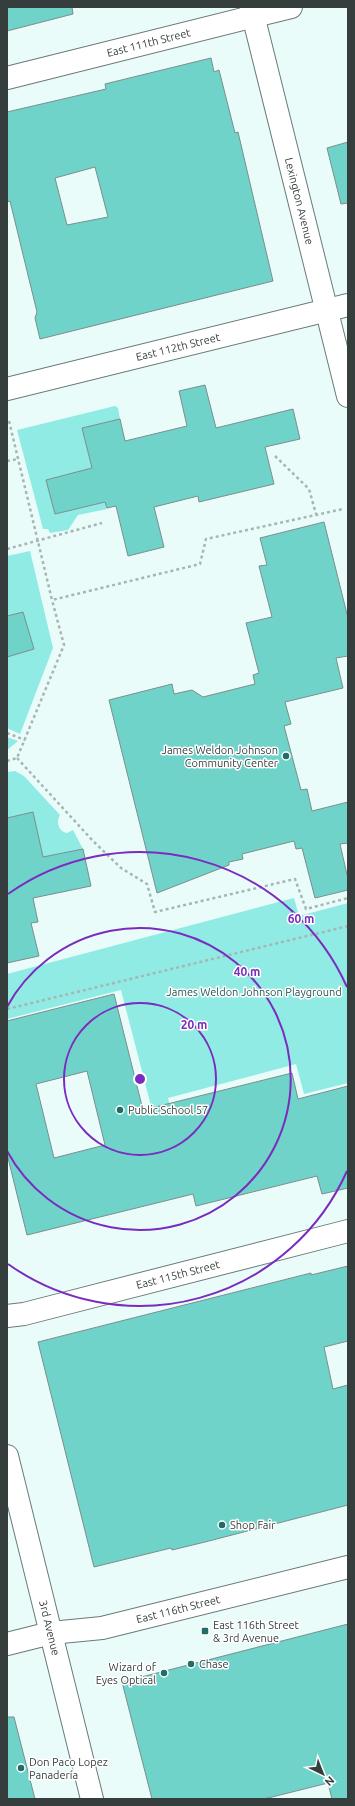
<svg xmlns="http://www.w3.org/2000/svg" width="355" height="1806" font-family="Ubuntu,sans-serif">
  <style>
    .green { fill: #8febe3 }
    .building { fill: #6fd3ca; stroke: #7c8e8c; fill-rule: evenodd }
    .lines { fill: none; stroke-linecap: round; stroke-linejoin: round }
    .street-casing { stroke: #697a78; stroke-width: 24 }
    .secondary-casing { stroke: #697a78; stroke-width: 24 }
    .primary-casing { stroke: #697a78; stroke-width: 24 }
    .path { stroke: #a7b6b4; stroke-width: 2.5; stroke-dasharray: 3 3; stroke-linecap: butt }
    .street { stroke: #fff; stroke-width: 22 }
    .secondary { stroke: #fff; stroke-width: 22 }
    .primary { stroke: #fff; stroke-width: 22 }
    .ring { fill: none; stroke: #7b2cbf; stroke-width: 2 }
    .poi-dot { fill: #226d67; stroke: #fff; stroke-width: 1.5 }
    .labels { text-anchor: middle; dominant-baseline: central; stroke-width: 3; stroke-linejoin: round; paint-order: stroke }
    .street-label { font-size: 11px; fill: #363e3d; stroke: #fff }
    .poi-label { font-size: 11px; fill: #363e3d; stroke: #fff; text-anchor: start }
    .park-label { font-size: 11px; fill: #275450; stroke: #fff }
    .centre { fill: #7b2cbf; stroke: #fff; stroke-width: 2 }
    .ring-label { font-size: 12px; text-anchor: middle; font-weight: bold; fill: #7b2cbf; stroke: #fff; stroke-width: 3; stroke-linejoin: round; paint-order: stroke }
  </style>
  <rect width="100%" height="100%" fill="#e9fcfa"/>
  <path class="green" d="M115,406l3,2 2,11 -38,9 10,40 -46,12 9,34 50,-12 2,7 -29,6 -10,15 -18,3 -2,-4h-5l-26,-99z
    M30,551l23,97 -33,86 -13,-6v-71l27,-8 -11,-37 -16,4v-60z
    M7,737l11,4 -11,9z
    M15,771l9,5 36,39c-4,7 -2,16 7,18l6,-3 10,19 -40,8 -10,-45 -26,6v-46z
    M294,898l5,18 49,-13v180l-44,11 -8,-30 -128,34 9,39 -17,4 -39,-151 -114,29v-45z"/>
  <path class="building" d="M7,7h65l1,7 -66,17z
    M211,58l3,14 5,-2 16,63 3,-1 35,149 -233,58 -5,-21 2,-6 -27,-111 -3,1v-90l99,-23 -1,-5zM95,167l13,50 -41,8 -12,-47z
    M348,142v61l-7,1 -14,-56z
    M205,385l11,43 77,-19 7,30 -35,8 9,37 -75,18 -1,-6 -44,11 10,40 -36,9 -12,-50 -9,2 -2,-6 -50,12 -9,-34 46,-12 -10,-40 38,-9 5,22 62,-15 -8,-35z
    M324,522l24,96v38l-12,2 7,30 -58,14 6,22 -7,2 17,64 6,-1 5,22 36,-9v41l-8,1 8,35v11l-33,8 -13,-50 -6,1 -2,-8 -52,13 1,5 -14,3v3l-72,28 -48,-193 63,-16 2,10 18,-4 11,7 52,-13 -2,-9 6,-2 -13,-50 26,-6 -13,-51 8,-1 -7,-27z
    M23,612l11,37 -27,8v-41z
    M33,812l10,45 40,-8 8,37 -58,12 5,24 -7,1 8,33 -32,7v-145z
    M114,994l29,116 149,-37 6,26 50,-13v102l-26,6 -5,-18 -121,30 -3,-12 -166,41 -20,-81v-133zM87,1071l18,74 -51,13 -18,-74z
    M348,1266v75l-24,6 9,42 15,-4v120l-143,37 -33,8 -1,-2 -77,19 -56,-225 273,-69v2z
    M348,1624v175h-16l-4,-16 -64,16h-112l-30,-117z
    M7,1717h7l21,82h-28z"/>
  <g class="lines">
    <defs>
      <g id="street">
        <path id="s1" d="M7,78l284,-71"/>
        <path id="s2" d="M7,389l341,-84"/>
        <path id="s3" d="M7,1316l17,-2 324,-83"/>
      </g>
      <g id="secondary">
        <path id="s4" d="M251,7l97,389"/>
        <path id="s5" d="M7,1644l44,-11 51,-5 246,-61"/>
      </g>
      <g id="primary">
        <path id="s6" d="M7,1456l85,343"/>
      </g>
    </defs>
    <use href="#street" class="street-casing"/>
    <use href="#secondary" class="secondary-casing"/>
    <use href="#primary" class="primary-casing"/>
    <path class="path" d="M9,421l43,179 148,-36 6,-25 137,-30
      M275,456l34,33 7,25
      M7,461l11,-2
      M7,549l95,-26
      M7,733l18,7
      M17,758l76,83 28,27 26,16 8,28 140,-33 11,30 42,-11
      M7,761l10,-3 47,-113 -12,-45
      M7,1009l341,-83"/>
    <use href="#street" class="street"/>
    <use href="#secondary" class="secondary"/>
    <use href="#primary" class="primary"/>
  </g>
  <g class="ring">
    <circle cx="140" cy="1079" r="76"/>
    <path d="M7 1007A151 151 0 1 1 7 1151"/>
    <path d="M347 1171A227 227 0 0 1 8 1264M8 894A227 227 0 0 1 347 987"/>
  </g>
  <g class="poi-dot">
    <circle cx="286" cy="756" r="4"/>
    <circle cx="120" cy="1110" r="4"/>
    <circle cx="222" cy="1525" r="4"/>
    <rect x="201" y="1627" width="8" height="8" rx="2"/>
    <circle cx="191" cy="1664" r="4"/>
    <circle cx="164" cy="1673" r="4"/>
    <circle cx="21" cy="1768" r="4"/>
  </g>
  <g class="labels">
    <g class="street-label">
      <text stroke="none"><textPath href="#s1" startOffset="146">East 111th Street</textPath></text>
      <text stroke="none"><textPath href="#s4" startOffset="200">Lexington Avenue</textPath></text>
      <text stroke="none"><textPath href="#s2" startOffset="176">East 112th Street</textPath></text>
      <text stroke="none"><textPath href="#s3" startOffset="176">East 115th Street</textPath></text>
      <text stroke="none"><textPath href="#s5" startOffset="175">East 116th Street</textPath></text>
      <text stroke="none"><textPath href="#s6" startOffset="177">3rd Avenue</textPath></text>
    </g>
    <g class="poi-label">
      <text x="278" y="750" text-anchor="end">James Weldon Johnson<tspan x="278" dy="13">Community Center</tspan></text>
      <text x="128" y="1110">Public School 57</text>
      <text x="230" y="1525">Shop Fair</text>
      <text x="213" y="1625">East 116th Street<tspan x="213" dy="13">&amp; 3rd Avenue</tspan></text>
      <text x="199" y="1664">Chase</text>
      <text x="156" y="1667" text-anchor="end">Wizard of<tspan x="156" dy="13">Eyes Optical</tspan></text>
      <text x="29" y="1762">Don Paco Lopez<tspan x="29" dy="13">Panadería</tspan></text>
    </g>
    <g class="park-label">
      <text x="254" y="992">James Weldon Johnson Playground</text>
    </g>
  </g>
  <circle cx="140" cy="1079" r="6" class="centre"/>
  <g class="ring-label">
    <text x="301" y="923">60 m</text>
    <text x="247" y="976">40 m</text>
    <text x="194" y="1029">20 m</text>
  </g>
  <rect width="355" height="1806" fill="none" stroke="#363e3d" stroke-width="16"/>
  <g transform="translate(323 1774) rotate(137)" stroke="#ffffff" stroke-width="3" paint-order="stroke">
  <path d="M0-3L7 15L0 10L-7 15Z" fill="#363e3d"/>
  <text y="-6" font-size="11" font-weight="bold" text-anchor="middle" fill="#363e3d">N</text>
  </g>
</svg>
